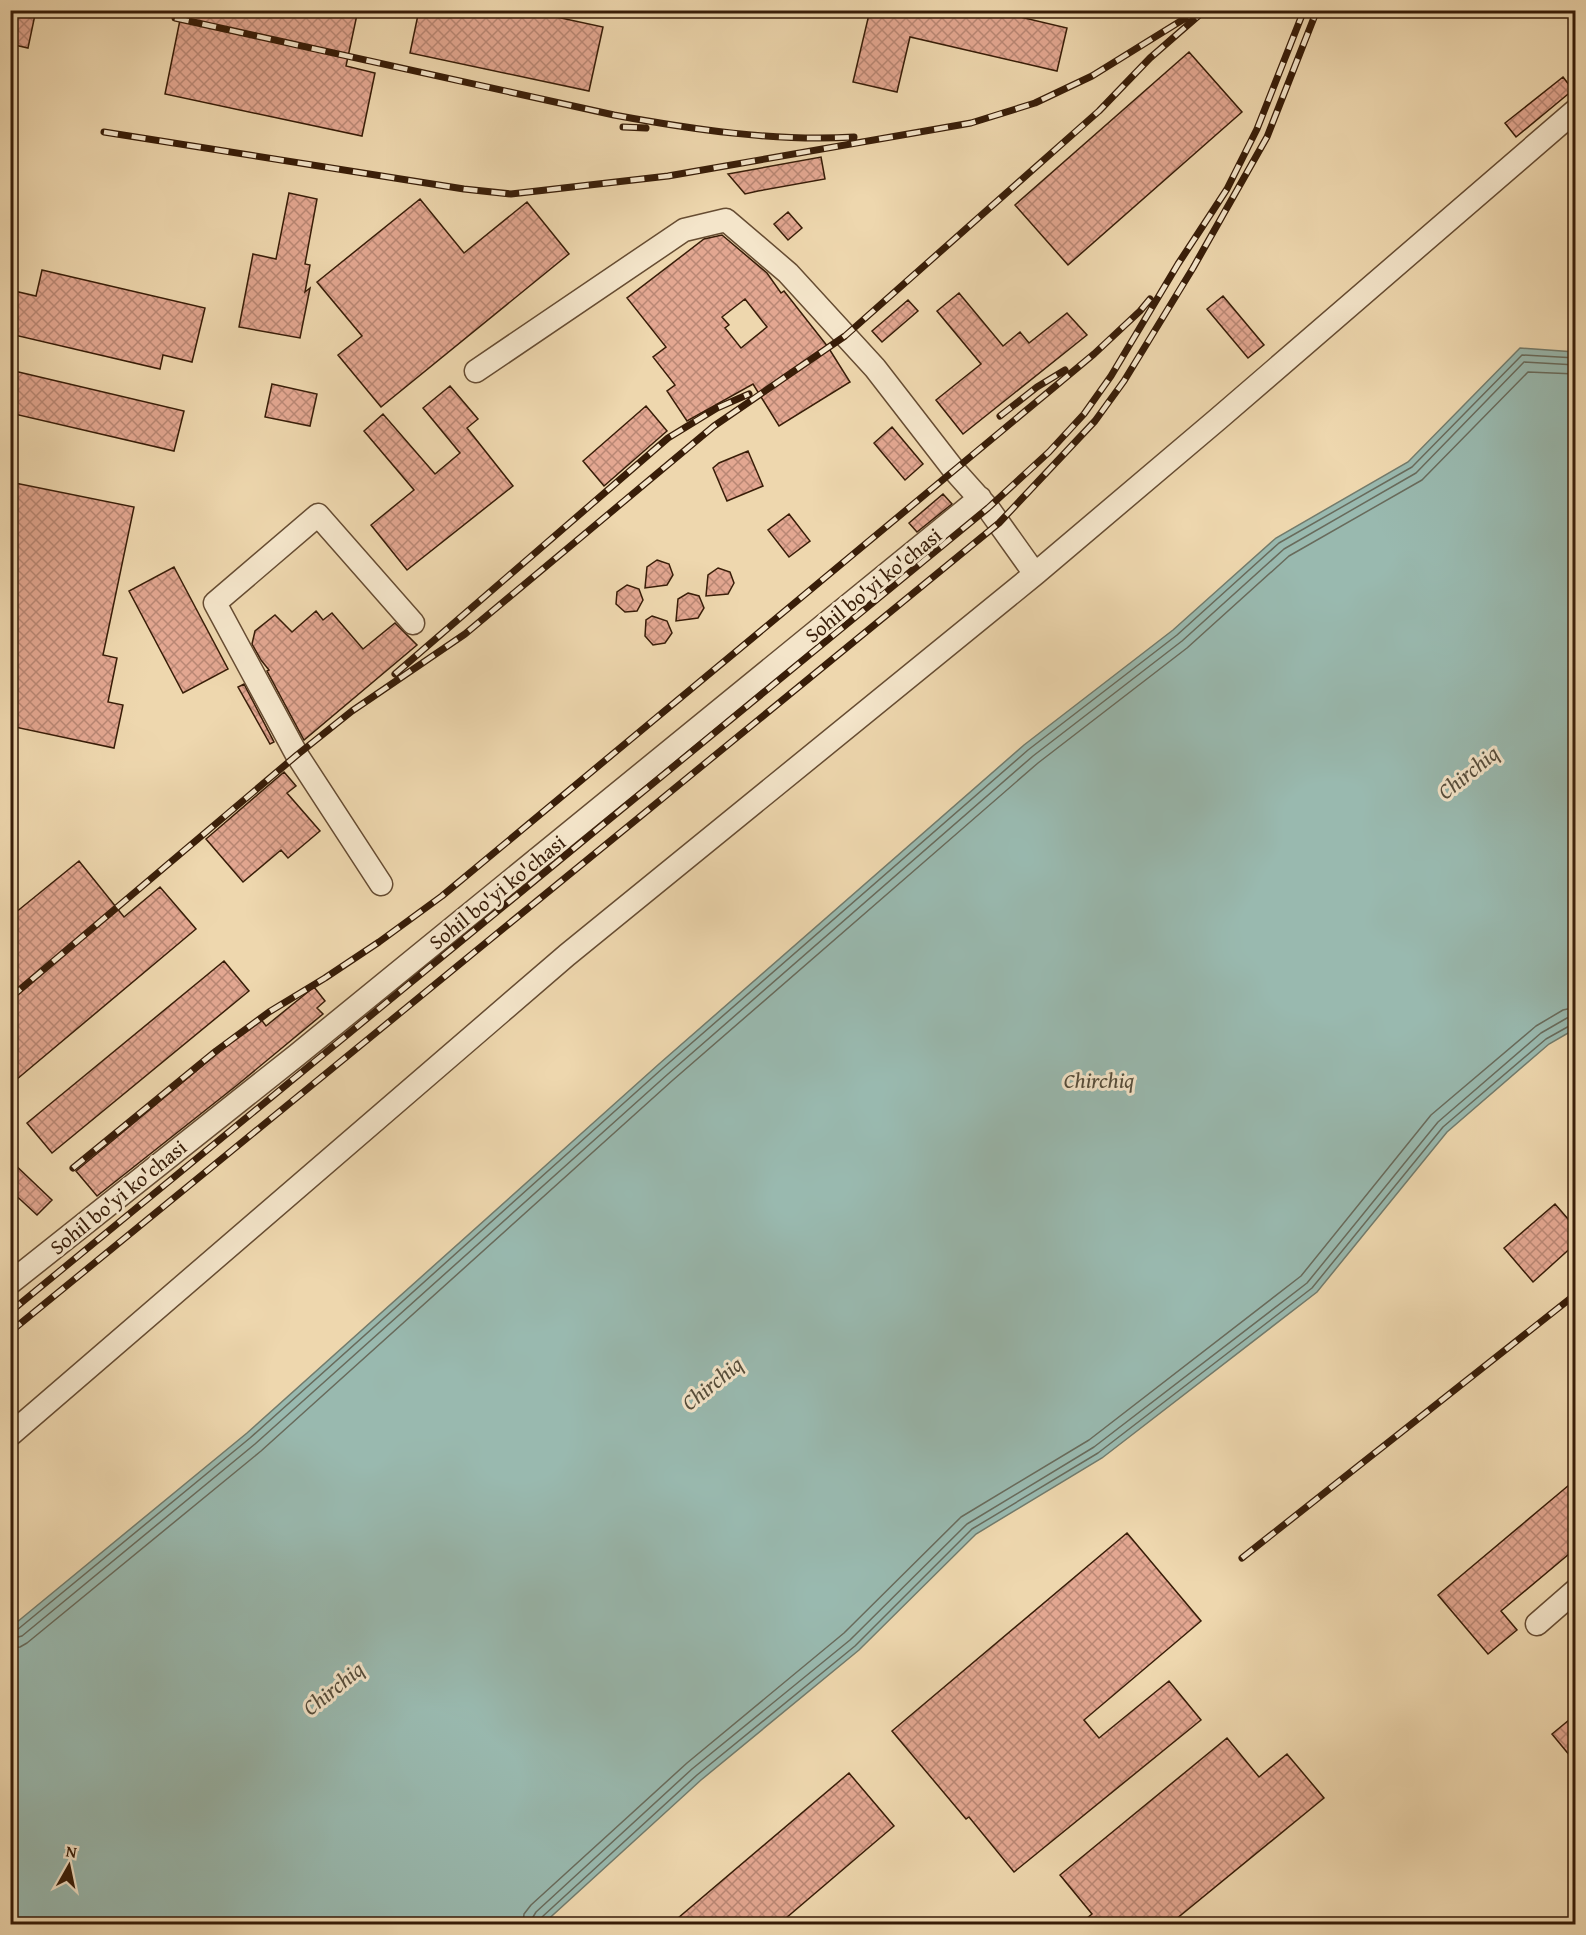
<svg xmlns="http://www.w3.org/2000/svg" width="1586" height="1935" font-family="'Gentium Book Plus',serif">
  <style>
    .water { fill: #99b9af; stroke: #727b6c; stroke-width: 1.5 }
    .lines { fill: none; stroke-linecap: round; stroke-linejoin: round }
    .shore { stroke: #686b5c; stroke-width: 1.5 }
    .building { fill: url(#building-cross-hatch); stroke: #381d08; stroke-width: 1.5; fill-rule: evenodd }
    .minor-casing { stroke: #664c32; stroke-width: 25 }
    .minor { stroke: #f4e5ca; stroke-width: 22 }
    .rail-casing { stroke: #381d08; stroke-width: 7 }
    .rail { stroke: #f4e5ca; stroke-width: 4.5; stroke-dasharray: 14; stroke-linecap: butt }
    .labels { text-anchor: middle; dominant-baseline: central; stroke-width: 6; stroke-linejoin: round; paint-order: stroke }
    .street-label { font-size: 21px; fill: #381d08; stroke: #f4e5ca }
    .water-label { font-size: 22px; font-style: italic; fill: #554c3a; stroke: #f4e5ca }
  </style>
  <defs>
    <pattern id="building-cross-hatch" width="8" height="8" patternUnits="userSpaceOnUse" patternTransform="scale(1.5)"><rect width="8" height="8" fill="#e3a791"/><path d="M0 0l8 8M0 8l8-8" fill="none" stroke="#b98774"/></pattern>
  </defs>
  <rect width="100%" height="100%" fill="#eed7ae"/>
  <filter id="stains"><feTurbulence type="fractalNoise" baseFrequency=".00333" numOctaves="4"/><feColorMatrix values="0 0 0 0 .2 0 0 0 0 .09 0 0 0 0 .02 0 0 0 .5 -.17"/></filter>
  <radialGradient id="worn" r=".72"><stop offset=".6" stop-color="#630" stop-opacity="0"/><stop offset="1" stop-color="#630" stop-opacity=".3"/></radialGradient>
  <path class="water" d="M1520,348l55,4v677l-26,15 -102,88 -130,160 -215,166 -126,76 -117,116 -158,130 -158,144h-532v-297l236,-194 412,-369 365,-319 149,-115 103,-92 132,-76z"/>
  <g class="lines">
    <path class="shore" d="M10,1631l7,-1 233,-192 413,-370 365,-318 149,-115 102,-92 133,-76 110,-112 54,3
      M10,1639l12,-3 233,-192 413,-370 365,-318 149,-115 102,-92 132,-76 108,-111 52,3
      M10,1648l10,-1 7,-4 234,-192 412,-371 365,-317 149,-115 102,-92 133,-76 106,-108 48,2
      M523,1924l1,-10 7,-9 156,-142 157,-130 117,-116 128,-77 212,-164 130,-161 105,-89 27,-16 13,-3
      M532,1924l1,-7 3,-5 156,-143 158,-129 117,-116 127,-77 213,-164 131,-161 103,-89 26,-15 9,-2
      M539,1924l3,-7 155,-142 158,-129 117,-117 126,-76 214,-165 131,-161 103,-88 25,-14 5,-1"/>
  </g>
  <path class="building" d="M10,10h26l-8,38 -18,-4z
    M182,10h176l-12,56 29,7 -13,63 -197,-42z
    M419,10h105l79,17 -14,64 -179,-38z
    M870,10h121l76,18 -10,43 -147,-34 -13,55 -44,-10z
    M1189,52l53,60 -174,153 -53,-60z
    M1563,77l10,13 -57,47 -11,-14z
    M821,157l4,22 -67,12 -13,3 -17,-20z
    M289,193l28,6 -12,65 5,1 -5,27 5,-4 -10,50 -61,-11 14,-73 23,5z
    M420,199l44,54 63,-51 42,52 -188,153 -43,-52 24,-19 -45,-54z
    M788,212l14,16 -14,12 -14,-16z
    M722,235l45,38 14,20 3,-2 44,56 22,35 -71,44 -26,-42 -66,37 -20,-30 8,-6 -22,-28 13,-10 -39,-49 77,-59zM745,299l22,28 -26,21 -16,-20 4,-3 -7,-8z
    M42,270l163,38 -13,54 -29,-7 -3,14 -150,-35v-44l26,6z
    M959,293l44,53 17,-14 9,11 38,-30 20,22 -124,99 -27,-34 45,-36 -44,-53z
    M1223,296l41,49 -16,13 -41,-49z
    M908,300l10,11 -36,31 -10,-11z
    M10,370l174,41 -10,40 -164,-38z
    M272,384l45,10 -7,32 -45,-9z
    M450,386l28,33 -11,9 46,58 -106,84 -36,-45 43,-35 -50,-59 19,-17 52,60 25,-21 -37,-45z
    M646,406l21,25 -63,55 -21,-25z
    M892,427l31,37 -18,16 -31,-37z
    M748,451l15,35 -36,15 -14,-33 6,-5z
    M10,482l124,25 -31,148 14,3 -9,44 15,3 -9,43 -104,-22z
    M943,494l9,10 -35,28 -8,-9z
    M789,514l21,27 -21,16 -21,-27z
    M657,560l12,4 4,11 -6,10 -22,3 2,-21z
    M174,567l54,102 -45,24 -54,-102z
    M718,568l12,4 4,11 -6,11 -22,2 2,-21z
    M627,585l12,4 4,11 -6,11 -12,1 -9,-8 1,-12z
    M688,593l11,3 5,12 -6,10 -22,3 2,-22z
    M316,611l7,9 9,-7 31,36 32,-26 22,22 -113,95 -37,-69 2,-1 -8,-10 -9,-16 3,-13 20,-16 17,17z
    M652,616l15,5 5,12 -7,10 -12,2 -8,-9 1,-16z
    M244,684l30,58 -4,2 -32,-57z
    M284,772l12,14 -9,7 33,38 -32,27 -7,-8 -38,32 -37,-43z
    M79,861l45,56 36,-30 36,42 -186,156v-168z
    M224,961l25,30 -197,162 -25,-30z
    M314,987l11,14 -8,7 6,6 -87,72 -139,110 -21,-25 184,-153 6,8z
    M10,1160l42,40 -15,15 -27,-25z
    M1555,1204l20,23v17l-42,38 -29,-34z
    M1575,1480v69l-74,62 16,19 -29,24 -50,-59z
    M1127,1533l74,88 -117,99 15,18 70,-57 32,39 -187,152 -45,-55 -3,2 -74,-88z
    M1575,1715v47l-23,-28z
    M1227,1738l32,39 28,-23 37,44 -154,126h-90l12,-10 -32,-39z
    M849,1773l45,53 -115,98h-108z"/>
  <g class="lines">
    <defs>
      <path id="minor" d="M476,371l208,-141 42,-10 62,53 87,95 79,102 34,38 47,66
        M381,884l-84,-129 -82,-152 103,-88 95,108
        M10,1283l287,-228 683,-557
        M10,1435l557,-480 468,-381 183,-155 358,-309
        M1537,1624l39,-34"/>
    </defs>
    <use href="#minor" class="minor-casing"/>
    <use href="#minor" class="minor"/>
    <defs>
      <path id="rail" d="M175,18l439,97c76,14 162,27 240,22
        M623,127l23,1
        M104,132l360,57 47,5 157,-18 303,-53 64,-20 57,-27 100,-62
        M1000,416l37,-29 28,-17
        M395,674l273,-236 49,-30 32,-14
        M10,998l287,-243 55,-44 113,-77 249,-208 131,-90 254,-225 51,-53 55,-48
        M73,1168l143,-117 53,-39 56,-34 54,-36 63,-46 652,-542 46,-43 10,-12
        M10,1312l978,-804 61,-56 35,-38 27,-38 67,-112 49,-75 30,-60 47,-119
        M10,1332l989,-809 96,-102 29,-40 69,-113 74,-131 50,-127
        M1242,1558l334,-264"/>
    </defs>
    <use href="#rail" class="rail-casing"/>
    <use href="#rail" class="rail"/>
  </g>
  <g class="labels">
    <g class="street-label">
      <text transform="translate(873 585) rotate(-39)">Sohil bo'yi ko'chasi</text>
      <text transform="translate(497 892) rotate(-39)">Sohil bo'yi ko'chasi</text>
      <text transform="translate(118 1197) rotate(-39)">Sohil bo'yi ko'chasi</text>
    </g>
    <g class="water-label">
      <text transform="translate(1468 772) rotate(-39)">Chirchiq</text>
      <text x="1099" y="1080">Chirchiq</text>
      <text transform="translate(712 1383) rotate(-39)">Chirchiq</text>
      <text transform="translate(333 1688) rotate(-39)">Chirchiq</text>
    </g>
  </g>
  <rect width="1586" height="1935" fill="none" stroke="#eed7ae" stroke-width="36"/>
  <rect x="12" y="12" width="1562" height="1911" fill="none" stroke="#381d08" stroke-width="3"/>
  <rect x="18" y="18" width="1550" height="1899" fill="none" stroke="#381d08" stroke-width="1.5"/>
  <g transform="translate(69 1866) rotate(9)" stroke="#f4e5ca" stroke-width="4.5" paint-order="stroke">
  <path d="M0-4.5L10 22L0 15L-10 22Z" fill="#381d08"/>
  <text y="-9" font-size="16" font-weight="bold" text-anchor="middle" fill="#381d08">N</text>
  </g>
  <rect width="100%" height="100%" filter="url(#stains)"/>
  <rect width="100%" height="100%" fill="url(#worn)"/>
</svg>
